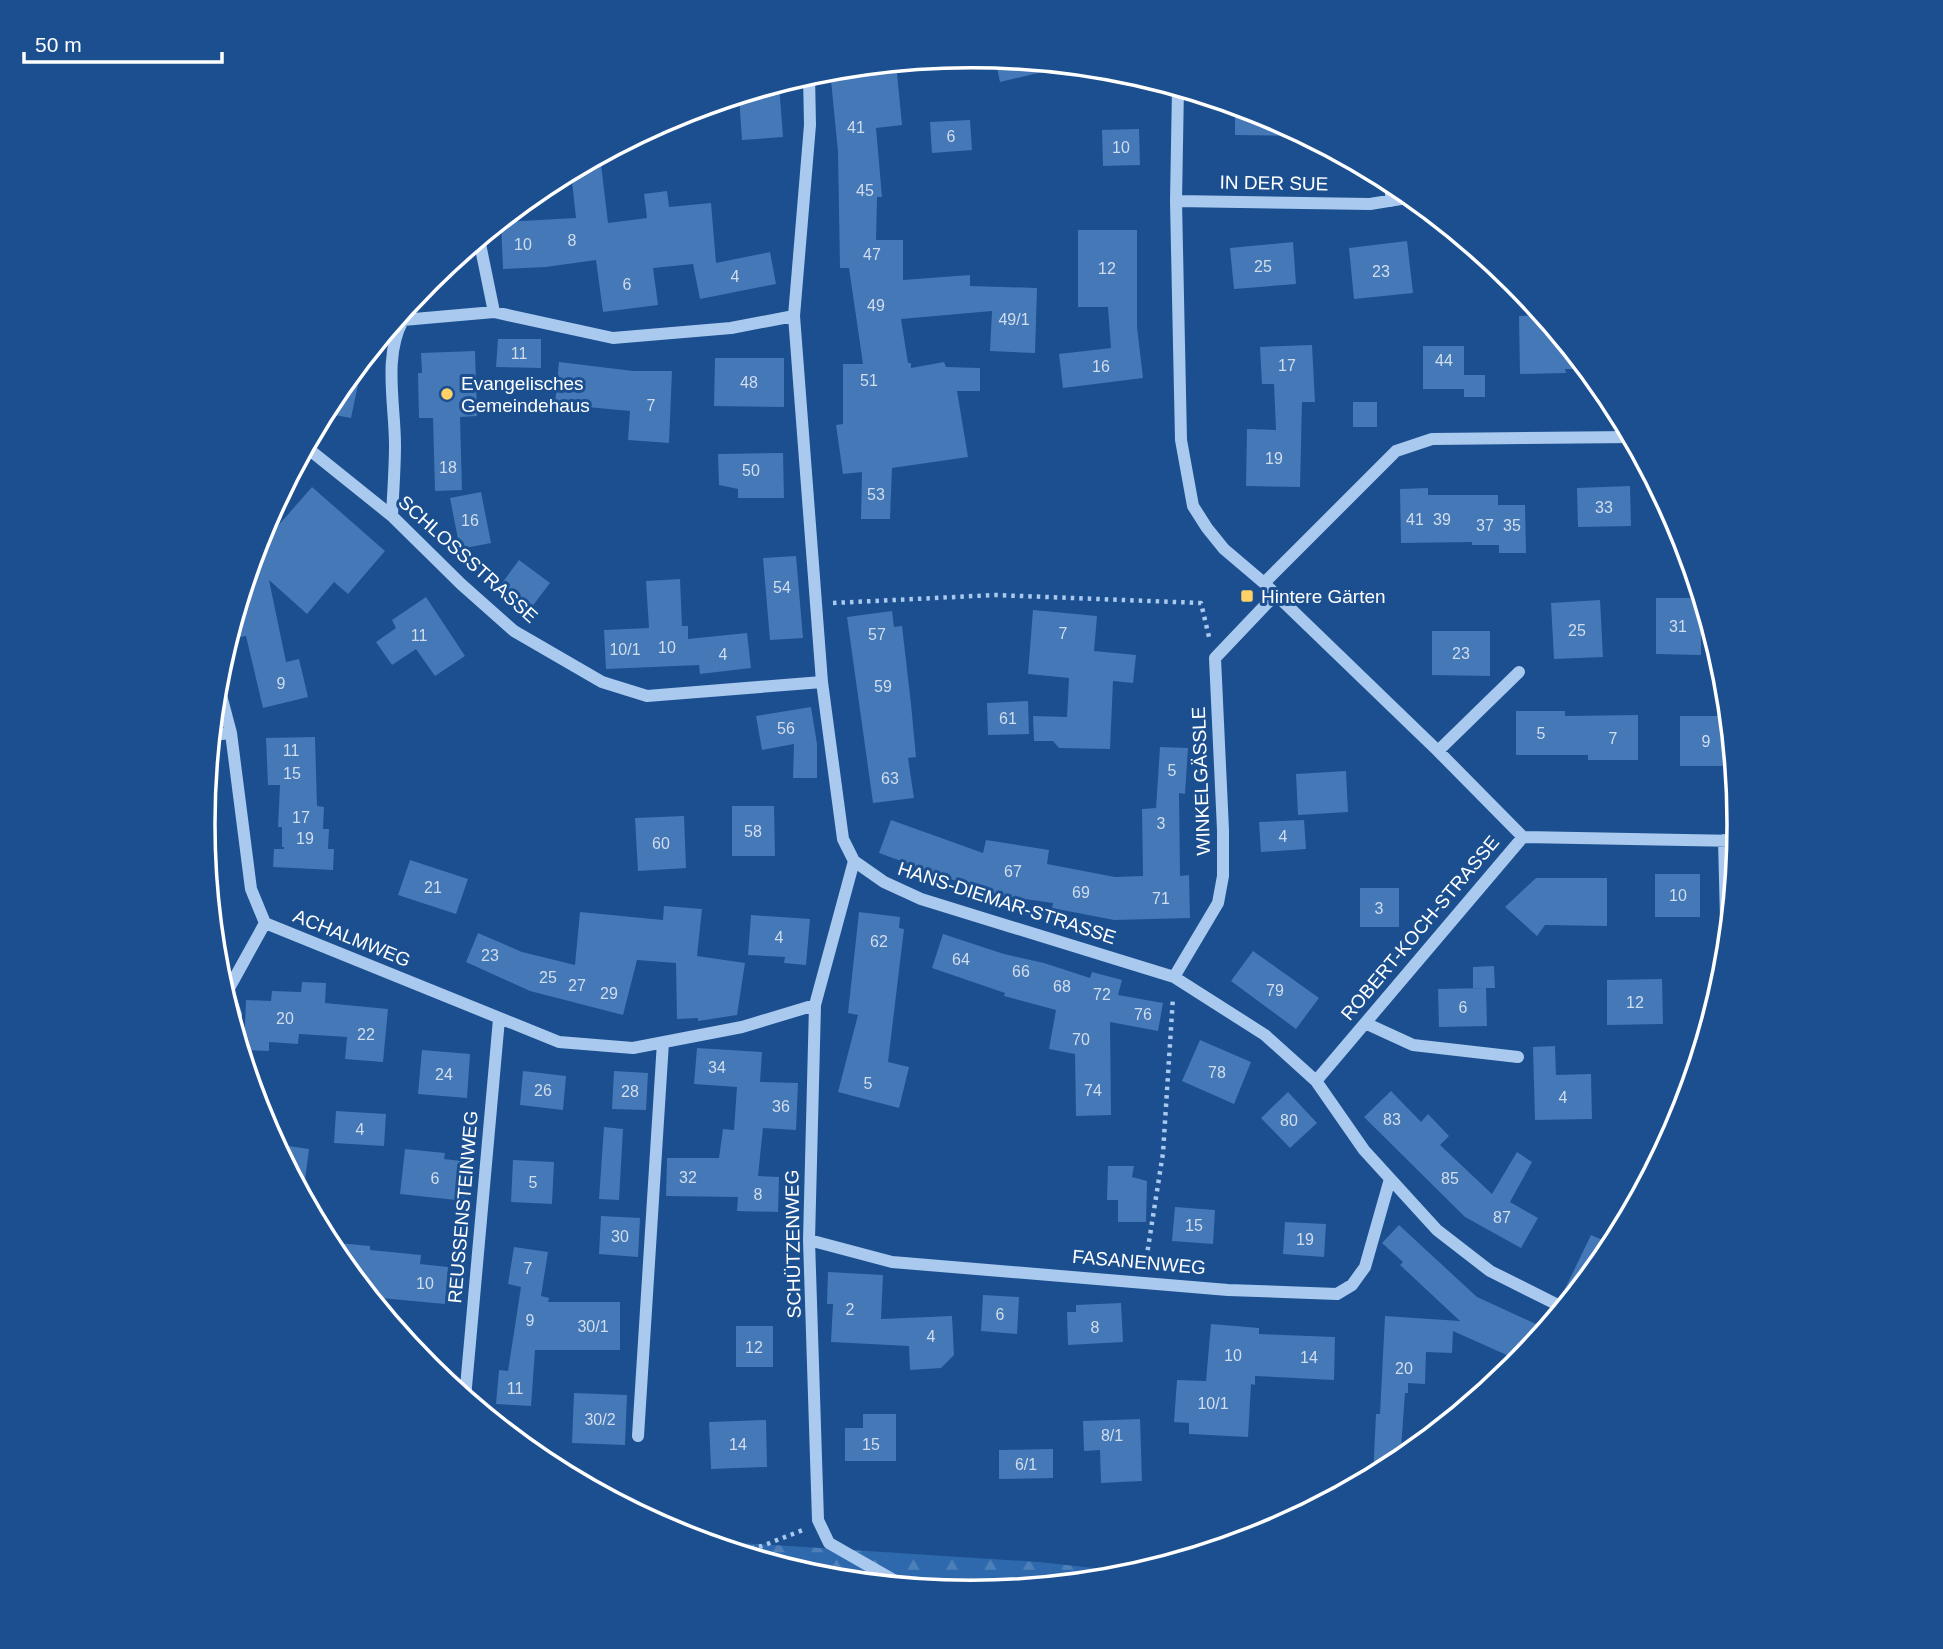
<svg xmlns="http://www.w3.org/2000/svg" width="1943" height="1649" font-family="Helvetica,sans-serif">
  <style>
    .forest { fill: url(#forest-firs) }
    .building { fill: #4478b7 }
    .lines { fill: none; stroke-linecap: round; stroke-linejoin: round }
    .path { stroke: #a9c9ee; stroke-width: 4.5; stroke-dasharray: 3.5 5; stroke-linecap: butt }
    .minor { stroke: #a9c9ee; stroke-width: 12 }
    .poi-dot { fill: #ffd166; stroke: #1b4f8f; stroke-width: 2.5 }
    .labels { text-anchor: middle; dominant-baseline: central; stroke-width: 6; stroke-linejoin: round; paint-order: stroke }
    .number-label { font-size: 16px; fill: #d0dded }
    .street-label { font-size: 19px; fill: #fff; stroke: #1b4f8f }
    .poi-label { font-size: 19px; fill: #fff; stroke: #1b4f8f; text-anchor: start }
    .rim { fill: none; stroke: #fff; stroke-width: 3.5 }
  </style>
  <defs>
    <pattern id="forest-firs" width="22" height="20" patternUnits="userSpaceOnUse" patternTransform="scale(1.75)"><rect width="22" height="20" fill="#2e69ad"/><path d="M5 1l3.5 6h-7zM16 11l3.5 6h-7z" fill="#4d80b9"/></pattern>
  </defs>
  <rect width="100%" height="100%" fill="#1b4f8f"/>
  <path class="forest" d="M695,1540l344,22 99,11 -17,5 -150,15 -150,-15z"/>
  <path class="building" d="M995,58l64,7v3l-59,14z
    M870,66l1,9 26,-2 5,52 -26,3 6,69h-5l-1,43h27v40l67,-5v11l67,2 -2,65 -45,-2 2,-40 -91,8 7,44h3v5l33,-6 2,5 34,1v23h-23l11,66 -76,11 -2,51h-29l1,-47 -19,2 -7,-49 7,-1v-60h20l-14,-96h-9l-2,-116 -8,-82z
    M779,84l4,53 -41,3 -3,-44z
    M1235,105l31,10 40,21 -71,-1z
    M970,120l2,30 -40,3 -2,-31z
    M1139,129l1,36 -37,1 -1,-36z
    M600,156l8,67 39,-5 -3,-24 23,-3 2,16 42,-4 5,60 54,-11 6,32 -76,15 -7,-35 -40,4 5,37 -55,7 -7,-52 -50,7 -43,2 -2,-47 75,-4 -5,-46z
    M1078,230h59v97l6,51 -80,10 -4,-34 52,-6 -3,-41h-30z
    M1407,241l6,52 -59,6 -5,-51z
    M1293,242l3,42 -62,5 -4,-41z
    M1543,315l26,32 18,22h-22l1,4 -46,1 -1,-58z
    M498,339h43v29l-45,-1z
    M1312,345l3,57h-13l-2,85 -54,-1 1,-57 29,1 -2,-46h-12l-2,-37z
    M1423,346h41v29h21v22h-21v-8h-41z
    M475,351l2,65 -17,1 2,73 -27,1 -2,-73h-14l-1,-45h4l-1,-20z
    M715,358h69v49l-70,-1z
    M363,361l-12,57 -27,-5 9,-16z
    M559,362l74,9h39l-3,72 -41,-3 2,-29 -75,-7z
    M1353,402h24v25h-24z
    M783,453l1,45h-46v-9l-19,-4 -1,-31z
    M1630,486l1,40 -53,1 -1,-39z
    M312,487l73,64 -37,43 -14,-12 -27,32 -38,-34 17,82 13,-3 9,38 -45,11 -17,-72 -18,3 32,-103 2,8z
    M1428,488v7h70v10h27l1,48h-27v-8h-27v-3l-71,1 -1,-54z
    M481,492l10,51 -31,6 -10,-51z
    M796,556l7,82 -33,2 -7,-82z
    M519,560l31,23 -19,25 -31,-22z
    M680,579l2,47h6v13l59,-6 4,35 -51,6 -1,-9 -93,4 -2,-39 45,-2 -3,-47z
    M426,597l39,59 -30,20 -19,-27 -24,16 -16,-23 20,-14 -4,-8z
    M1656,598h45v57l-45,-1z
    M1600,600l3,57 -49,2 -3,-56z
    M1033,610l64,6 -3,35 42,4 -3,28 -20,-2 -3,68 -51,-1 -6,-7h-19l-1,-25 34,1 2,-39 -41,-4z
    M892,611l2,16 8,-1 9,78 5,53 -8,1 6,40 -41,5 -26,-186z
    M1432,631h58v45l-58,-1z
    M1028,701l1,33 -41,1 -1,-32z
    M811,707l6,37v34h-24l1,-34 -32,6 -6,-34z
    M1516,711h49v5l73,-1v45h-50v-5h-72z
    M1680,716h49l5,50h-54z
    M315,737l2,69 7,1 -1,22h6l-1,20h6l-1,21 -60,-3 1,-18h10v-2h-2v-20h-4l2,-42h-12l-2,-47z
    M1160,747l28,1 -3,46 -6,-1 1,83 9,-1 1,43 -76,2 -62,-12 1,-5 -76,-11 1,-3 -99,-36 12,-33 92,33 3,-13 63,10 -2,14 68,13 28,-1 -1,-67 14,-1z
    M1346,771l2,41 -50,3 -2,-41z
    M732,806h42l1,50h-43z
    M684,816l2,52 -48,3 -3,-53z
    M1304,820l2,29 -45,3 -2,-30z
    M410,860l58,19 -12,35 -58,-19z
    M1655,874h45v43h-45z
    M1536,878h71v48l-62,-1 -8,11 -32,-29z
    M1360,888h39v39h-39z
    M664,906l38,3 -5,47 48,7 -8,52 -39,6v-3l-21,1 -1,-56 -39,-3 -14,55 -93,-24 -64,-29 12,-29 44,19 53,13 5,-53 83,8z
    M859,912l41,5 -1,11 5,1 -16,133 21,5 -10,41 -61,-16 20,-77 -10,-2z
    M751,915l59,4 -4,46 -22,-2 1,-6 -37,-2z
    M943,934l61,20 40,9 46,15 2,-6 30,8 -4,15 45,8 -5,28 -48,-9 1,93 -35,1 -1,-62 -26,-5 7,-39 -52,-14 1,-3 -73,-25z
    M1253,951l66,47 -23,31 -65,-48z
    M1494,966l1,22h-22v-21z
    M1662,979l1,45 -56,1v-45z
    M302,982l24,1 -1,20 63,6 -5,53 -38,-3 2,-22 -48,-3 -1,10 -29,-2v9l-25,-1 2,-50 25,1 1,-10 29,1z
    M1486,988l1,38 -48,1 -1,-38z
    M1200,1040l51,22 -17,42 -52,-23z
    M1555,1046l1,29 35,-1 1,45 -57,1 -2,-73z
    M697,1048l65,4 -2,30 38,1 -2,47 -33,-2 -5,48 21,1 -1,35 -41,-1 1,-14 -72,-1 1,-38h52l4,-29 11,1 3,-43 -43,-3z
    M422,1050l48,4 -3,44 -49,-4z
    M523,1071l43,5 -3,34 -43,-5z
    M614,1071l34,2 -2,37 -34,-1z
    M1391,1091l30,31 7,-8 21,22 -9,9 52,49 25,-42 15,10 -22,40 28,16 -17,30 -56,-31 -101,-100z
    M1288,1092l29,31 -27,25 -29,-30z
    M336,1111l50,3 -2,32 -50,-3z
    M604,1127l19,2 -4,71 -20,-1z
    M275,1144l34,5 -6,46 -15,-27z
    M405,1149l40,4 -1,6 26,3 -5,39 -65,-7z
    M513,1160l41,2 -2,42 -41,-2z
    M1108,1166h26l-2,11 15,4 -1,41h-28v-22h-11z
    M1175,1207l40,3 -2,34 -41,-3z
    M601,1216l39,2 -2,39 -39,-3z
    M1285,1222l41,2 -2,33 -41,-3z
    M1399,1225l78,72 70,32 -27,32 -67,-30 -1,22 -26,-1 -1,32 -17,-1v10h-3l-5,69 -27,15 3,-63h4l5,-98 75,5 -60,-56 3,-3 -21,-19z
    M1591,1235l23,10 -45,56 -8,-4z
    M327,1242l43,4v4l51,5 -1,9 28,3 -3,37 -75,-7z
    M514,1247l34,5 -7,44 8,2 -1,4h72v48h-85l-4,56 -35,-2 3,-34 9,1 13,-84 -13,-3z
    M828,1272l55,3 -2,44 71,-3 2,39 -13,13 -31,2 -1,-24 -78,-4 2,-38h-6z
    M983,1295l36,2 -2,37 -36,-3z
    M1121,1303l2,39 -55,3 -1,-33h9v-7z
    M1211,1324l48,4v6l76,3 -1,43 -79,-4v9l-4,-1 -3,53 -59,-3v-11l-15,-1 3,-42 29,1z
    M736,1326h37v41h-37z
    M574,1393l53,2 -2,50 -53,-2z
    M863,1414h33v47h-51v-33h18z
    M1140,1419l2,62 -41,2 -1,-33 -16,1 -1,-30z
    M766,1420l1,47 -56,2 -2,-47z
    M1053,1449v29l-54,1v-29z"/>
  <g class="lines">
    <path class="path" d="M833,603l162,-8 206,8 8,34
      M1145,1267l18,-114 10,-156
      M734,1552l28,-6 41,-16"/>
    <path class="minor" d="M809,75l1,50 -16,191 28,366 21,157 11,22 30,21 37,17 253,78 91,58 51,46 48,69 73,80 53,41 74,37
      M1178,88l-2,113 5,239 12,66 14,22 17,21 40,34 174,168 85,86
      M1176,201l194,3 43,-7
      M1391,201v-19
      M479,239l15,73
      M306,447l86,69 69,68 53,47 88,51 45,14 175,-14
      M392,516c1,-23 3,-47 3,-71 0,-40 -12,-89 8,-125l91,-8 119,26 118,-10 63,-12
      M1264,583l132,-132 36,-12 200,-2
      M217,680l14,53 20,156 14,34 294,119 74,6 109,-21 73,-22
      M212,735l19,-2
      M1438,751l81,-79
      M1523,837l215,4
      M1724,840l3,118
      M854,861l-39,144 -6,235 9,280 11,23 75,43
      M1174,977l44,-74 5,-27v-46l-8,-172 60,-63
      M228,990l8,25 -2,14
      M223,993l5,-3 37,-67
      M1365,1023l48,22 105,12
      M1316,1081l207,-244
      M809,1240l83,22 336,28 109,4 15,-9 13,-18 25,-88
      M465,1398l34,-379
      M638,1436l25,-394"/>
  </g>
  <g class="poi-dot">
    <circle cx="447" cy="394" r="7"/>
    <rect x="1240" y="589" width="14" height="14" rx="3.5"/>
  </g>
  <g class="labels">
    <g class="number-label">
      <text x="856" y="127">41</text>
      <text x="951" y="136">6</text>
      <text x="1121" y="147">10</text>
      <text x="865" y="190">45</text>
      <text x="572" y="240">8</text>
      <text x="523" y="244">10</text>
      <text x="872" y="254">47</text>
      <text x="1263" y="266">25</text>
      <text x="1107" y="268">12</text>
      <text x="1381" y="271">23</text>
      <text x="735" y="276">4</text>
      <text x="627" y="284">6</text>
      <text x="876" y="305">49</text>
      <text x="1014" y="319">49/1</text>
      <text x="519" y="353">11</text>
      <text x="1444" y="360">44</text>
      <text x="1287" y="365">17</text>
      <text x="1101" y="366">16</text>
      <text x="869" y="380">51</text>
      <text x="749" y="382">48</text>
      <text x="651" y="405">7</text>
      <text x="1274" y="458">19</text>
      <text x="448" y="467">18</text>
      <text x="751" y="470">50</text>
      <text x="876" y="494">53</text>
      <text x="1604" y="507">33</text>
      <text x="1415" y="519">41</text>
      <text x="1442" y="519">39</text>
      <text x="470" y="520">16</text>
      <text x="1485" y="525">37</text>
      <text x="1512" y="525">35</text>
      <text x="782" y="587">54</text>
      <text x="1678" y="626">31</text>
      <text x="1577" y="630">25</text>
      <text x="1063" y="633">7</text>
      <text x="877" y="634">57</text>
      <text x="419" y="635">11</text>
      <text x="667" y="647">10</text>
      <text x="625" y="649">10/1</text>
      <text x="1461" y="653">23</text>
      <text x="723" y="654">4</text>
      <text x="281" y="683">9</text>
      <text x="883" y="686">59</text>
      <text x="1008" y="718">61</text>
      <text x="786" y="728">56</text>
      <text x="1541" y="733">5</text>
      <text x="1613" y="738">7</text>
      <text x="1706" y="741">9</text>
      <text x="291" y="750">11</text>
      <text x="1172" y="770">5</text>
      <text x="292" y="773">15</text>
      <text x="890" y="778">63</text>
      <text x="301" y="817">17</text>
      <text x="1161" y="823">3</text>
      <text x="753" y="831">58</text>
      <text x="1283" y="836">4</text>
      <text x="305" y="838">19</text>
      <text x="661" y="843">60</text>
      <text x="1013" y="871">67</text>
      <text x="433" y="887">21</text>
      <text x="1081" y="892">69</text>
      <text x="1678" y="895">10</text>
      <text x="1161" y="898">71</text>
      <text x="1379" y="908">3</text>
      <text x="779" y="937">4</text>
      <text x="879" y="941">62</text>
      <text x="490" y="955">23</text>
      <text x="961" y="959">64</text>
      <text x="1021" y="971">66</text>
      <text x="548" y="977">25</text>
      <text x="577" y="985">27</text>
      <text x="1062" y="986">68</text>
      <text x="1275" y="990">79</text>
      <text x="609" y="993">29</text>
      <text x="1102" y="994">72</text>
      <text x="1635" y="1002">12</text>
      <text x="1463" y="1007">6</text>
      <text x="1143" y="1014">76</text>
      <text x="285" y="1018">20</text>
      <text x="366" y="1034">22</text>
      <text x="1081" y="1039">70</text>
      <text x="717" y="1067">34</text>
      <text x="1217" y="1072">78</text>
      <text x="444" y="1074">24</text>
      <text x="868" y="1083">5</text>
      <text x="543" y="1090">26</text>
      <text x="1093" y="1090">74</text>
      <text x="630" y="1091">28</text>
      <text x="1563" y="1097">4</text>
      <text x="781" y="1106">36</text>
      <text x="1392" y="1119">83</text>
      <text x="1289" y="1120">80</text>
      <text x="360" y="1129">4</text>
      <text x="688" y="1177">32</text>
      <text x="435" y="1178">6</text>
      <text x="1450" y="1178">85</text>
      <text x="533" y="1182">5</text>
      <text x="758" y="1194">8</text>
      <text x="1502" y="1217">87</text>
      <text x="1194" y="1225">15</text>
      <text x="620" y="1236">30</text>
      <text x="1305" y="1239">19</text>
      <text x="528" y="1268">7</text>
      <text x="425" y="1283">10</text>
      <text x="850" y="1309">2</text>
      <text x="1000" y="1314">6</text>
      <text x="530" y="1320">9</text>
      <text x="593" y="1326">30/1</text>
      <text x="1095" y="1327">8</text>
      <text x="931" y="1336">4</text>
      <text x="754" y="1347">12</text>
      <text x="1233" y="1355">10</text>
      <text x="1309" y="1357">14</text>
      <text x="1404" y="1368">20</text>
      <text x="515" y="1388">11</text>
      <text x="1213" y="1403">10/1</text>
      <text x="600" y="1419">30/2</text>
      <text x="1112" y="1435">8/1</text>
      <text x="738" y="1444">14</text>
      <text x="871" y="1444">15</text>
      <text x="1026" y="1464">6/1</text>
    </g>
    <g class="street-label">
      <text transform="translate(1274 183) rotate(1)">IN DER SUE</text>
      <text transform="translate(468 559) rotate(42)">SCHLOSSSTRASSE</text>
      <text transform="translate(1201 781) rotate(-92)">WINKELGÄSSLE</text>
      <text transform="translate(1007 903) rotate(18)">HANS-DIEMAR-STRASSE</text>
      <text transform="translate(1420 928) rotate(-50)">ROBERT-KOCH-STRASSE</text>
      <text transform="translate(352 938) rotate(22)">ACHALMWEG</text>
      <text transform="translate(463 1207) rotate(-85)">REUSSENSTEINWEG</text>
      <text transform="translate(793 1244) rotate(-91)">SCHÜTZENWEG</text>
      <text transform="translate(1139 1262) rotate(5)">FASANENWEG</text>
    </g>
    <g class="poi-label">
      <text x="461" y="383">Evangelisches<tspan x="461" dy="22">Gemeindehaus</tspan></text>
      <text x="1261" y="596">Hintere Gärten</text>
    </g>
  </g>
  <path d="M0 0H1943V1649H0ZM215 824a756 756 0 1 1 1512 0a756 756 0 1 1-1512 0Z" fill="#1b4f8f" fill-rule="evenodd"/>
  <path class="rim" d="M215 824a756 756 0 1 1 1512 0a756 756 0 1 1-1512 0Z"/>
  <path d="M24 52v10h198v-10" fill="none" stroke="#ffffff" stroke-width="3.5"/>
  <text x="35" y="52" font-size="21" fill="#ffffff" stroke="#1b4f8f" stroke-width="5" paint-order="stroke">50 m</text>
</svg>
